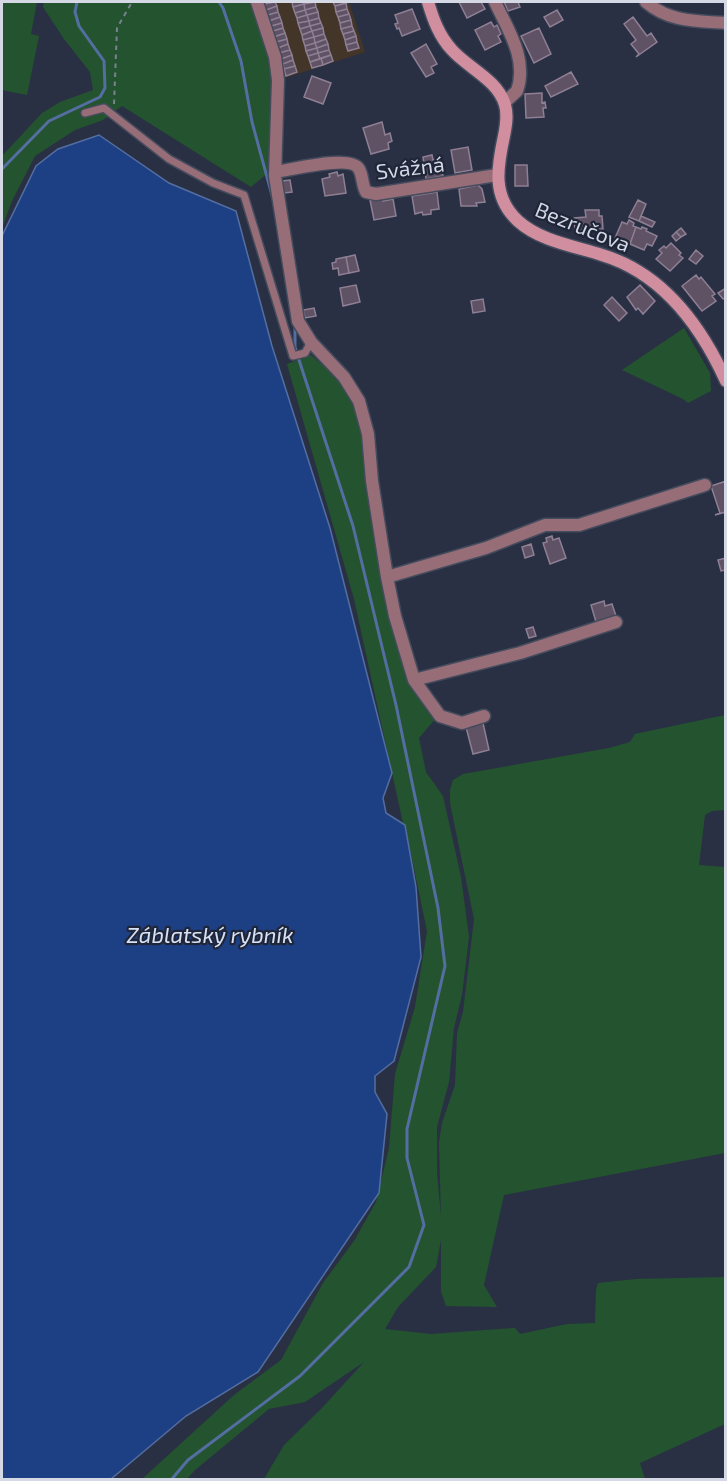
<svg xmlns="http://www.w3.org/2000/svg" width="727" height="1481" font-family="'Exo 2',sans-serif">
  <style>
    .industrial { fill: #433628 }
    .green { fill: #24542f }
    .water { fill: #1d4085; stroke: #546ea2; stroke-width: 1.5 }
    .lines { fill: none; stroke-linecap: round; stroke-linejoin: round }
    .stream { stroke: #546ea2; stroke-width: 3 }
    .building { fill: #605265; stroke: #8e7f94; stroke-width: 1.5 }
    .lane-casing { stroke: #444b5d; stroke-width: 10 }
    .street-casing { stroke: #444b5d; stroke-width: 15 }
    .secondary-casing { stroke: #444b5d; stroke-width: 15 }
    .path { stroke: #7b8190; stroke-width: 2; stroke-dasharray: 4.5 4.5; stroke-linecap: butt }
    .lane { stroke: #976d77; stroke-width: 7 }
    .street { stroke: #976d77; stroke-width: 12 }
    .secondary { stroke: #d08e9f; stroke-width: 12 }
    .labels { text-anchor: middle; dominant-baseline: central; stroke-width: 4.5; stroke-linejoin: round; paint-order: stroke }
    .street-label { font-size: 21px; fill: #d4d9e5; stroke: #202639 }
    .water-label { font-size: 22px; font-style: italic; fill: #d6e1f6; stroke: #202639 }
  </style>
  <rect width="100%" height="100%" fill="#293043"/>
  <path class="industrial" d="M256,2h93l16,50 -80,26z"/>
  <path class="green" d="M2,2h35l-6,32 8,2 -12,59 -25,-5z
    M44,2h208l20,59 -3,111 -18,15 -129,-81 -19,14 -28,10 -40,26 -23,45 -10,27v-72l40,-43 18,-11 33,-12 -3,-18 -26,-33 -21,-32z
    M684,328l26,45 1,18 -23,12 -5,-4 -61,-29z
    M311,355l28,24 15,25 8,32 4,45 24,139 46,98 -17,20 7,34 17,24 18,81 8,60 -7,58 -8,33 -5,54 -12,45v46l4,44 -2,-75 3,-19 13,-38 2,-52 6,-21 11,-93 -24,-116v-13l3,-10 10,-6 146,-26 21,-6 5,-8 90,-19v95l-13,1 -7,4 -6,50 26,2v286l-221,42 -20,90 13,22 -51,-1 -5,-15v-51l-5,27 -38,40 -13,22 46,5 84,-6 5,6 47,-10 28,-1 1,-33 2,-7 38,-4 89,-2v147l-85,39 5,16h-381l20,-34 38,-37 42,-46 -59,40 -36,7 -74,61 -8,9 -46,1 93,-85 47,-35 42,-77 31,-42 22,-39 13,-54 6,-74 20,-67 12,-76 -22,-106 -2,-2 -49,-224 -67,-235z"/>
  <path class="water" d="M99,135l70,48 67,28 36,135 58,182 62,245 -9,25 3,15 19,12 11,62 5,70 -27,104 -19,15v16l12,22 -8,79 -121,179 -72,44 -75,63h-109v-1243l34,-70 22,-17z"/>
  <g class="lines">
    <path class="stream" d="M219,2l4,6 18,53 11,61 21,77
      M2,169l47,-48 51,-24 5,-9 -1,-27 -25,-35 -4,-14 2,-10
      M171,1480l17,-20 112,-84 109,-109 15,-42 -17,-67v-29l38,-163 -7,-58 -42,-203 -43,-179 -53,-163 -5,-16v-23"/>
  </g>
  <path class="building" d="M275,2l2,4 -11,4 -2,-6z
    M292,2h11l1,2 -11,3z
    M315,2l1,5 -11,3 -1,-6z
    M333,2h12l1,1 -11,3z
    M459,2h22l4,7 -18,9z
    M504,2h14l2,5 -12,4z
    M346,3l1,6 -11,3 -1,-6z
    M304,4l1,6 -10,3 -2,-6z
    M277,6l1,6 -10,3 -2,-5z
    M316,7l2,5 -11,3 -2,-5z
    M347,9l2,5 -11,3 -2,-5z
    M412,9l8,20 -18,7 -3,-8 -2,1 -2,-5 3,-1 -3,-8z
    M305,10l2,5 -10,3 -2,-5z
    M557,10l6,10 -13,7 -6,-10z
    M278,12l2,5 -11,4 -1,-6z
    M318,12l1,6 -10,3 -2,-6z
    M349,14l2,6 -11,3 -2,-6z
    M307,15l2,6 -11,2 -1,-5z
    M280,17l2,6 -11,3 -2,-5z
    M633,17l14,19 4,-3 6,9 -21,15 3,-3 -8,-10 5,-4 -12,-16z
    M319,18l2,5 -11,3 -1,-5z
    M351,20l1,6 -11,3 -1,-6z
    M309,21l1,5 -10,3 -2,-6z
    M491,22l3,5 3,-2 4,9 -3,2 3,6 -16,8 -10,-20z
    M282,23l1,5 -10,3 -2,-5z
    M321,23l2,5 -11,3 -2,-5z
    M310,26l2,5 -10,4 -2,-6z
    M352,26l2,5 -11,3 -2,-5z
    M283,28l2,5 -11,4 -1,-6z
    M323,28l1,6 -10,3 -2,-6z
    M539,28l12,26 -17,9 -13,-27z
    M312,31l2,6 -11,3 -1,-5z
    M354,31l2,5 -11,4 -2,-6z
    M285,33l2,6 -11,3 -2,-5z
    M324,34l2,5 -11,4 -1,-6z
    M356,36l1,6 -11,3 -1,-5z
    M314,37l1,6 -10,3 -2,-6z
    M287,39l1,5 -10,4 -2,-6z
    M326,39l2,5 -11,4 -2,-5z
    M357,42l2,6 -11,3 -2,-6z
    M315,43l2,5 -11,3 -1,-5z
    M288,44l2,6 -11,3 -1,-5z
    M328,44l1,6 -11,3 -1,-5z
    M426,44l11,20 -6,3 3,6 -8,4 -15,-24z
    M317,48l1,5 -10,3 -2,-5z
    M290,50l2,5 -11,4 -2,-6z
    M329,50l2,5 -11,4 -2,-6z
    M318,53l2,6 -10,3 -2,-6z
    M292,55l1,5 -10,4 -2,-5z
    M331,55l2,6 -10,4 -2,-7z
    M321,58l2,7 -11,3 -2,-6z
    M293,60l2,6 -11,3 -1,-5z
    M295,66l2,6 -11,4 -2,-7z
    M571,72l7,12 -27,13 -6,-11z
    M312,76l19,7 -8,21 -19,-7z
    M542,93v10l3,-1 1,6h-3l1,9 -18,1 -1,-24z
    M382,122l3,13 5,-2 2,8 -4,2 1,6 -18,5 -8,-26z
    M468,147l4,23 -17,3 -4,-23z
    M432,155l1,5 7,-2 3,18 -17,3 -3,-22z
    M527,165l1,21h-13v-21z
    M337,172l1,4 5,-2 3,19 -21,3 -3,-17 8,-2 -1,-3z
    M290,180l2,12 -8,1 -2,-12z
    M478,185l4,4 3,13 -9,1 1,3h-16l-2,-17z
    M437,192l2,17 -8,1v4l-8,1 -1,-3 -7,2 -3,-18z
    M383,198v3l10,-2 3,17 -22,4 -4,-20z
    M638,200l8,4 -7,17 -10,-4z
    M585,210h14v6h3l1,13 -28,1 -1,-12 12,-1z
    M641,216l14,6 -3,5 -13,-6z
    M629,220l5,3 -1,3 3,1 -6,17 -15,-6 7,-16 5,2z
    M636,227l5,2 1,-2 5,2 -1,2 11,5 -5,10 -5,-2 -3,6 -14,-6z
    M681,228l5,6 -5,3 -5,-5z
    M676,232l5,5 -5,4 -4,-5z
    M671,243l10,10 -2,2 4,3 -13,13 -14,-12 6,-6 -3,-3 5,-4 2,2z
    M696,250l7,6 -7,8 -7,-5z
    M355,255l4,16 -10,2 -3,-16z
    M346,257l3,16 -10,2 -1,-7 -5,1 -1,-6 4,-1v-3z
    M696,275l3,4 2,-2 14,17 -3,2 4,5 -14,10 -20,-25z
    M356,285l4,17 -17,4 -3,-18z
    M640,285l15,16 -12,13 -5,-6 -2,2 -9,-13z
    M726,288v10l-3,1 -5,-6z
    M612,297l15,16 -8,8 -15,-16z
    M483,299l2,12 -12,2 -2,-12z
    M314,308l2,8 -11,2 -2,-8z
    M726,481v31l-11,3 5,-2 -9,-27z
    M552,536l1,4 6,-2 7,20 -16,6 -7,-21 4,-1 -1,-4z
    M531,544l3,11 -9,3 -3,-11z
    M726,558v12l-5,1 -3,-11z
    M604,601l1,5 7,-2 4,12 -20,6 -5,-17z
    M533,627l3,9 -7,2 -3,-9z
    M483,723l6,27 -16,4 -7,-27z"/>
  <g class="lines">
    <defs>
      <path id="lane" d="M85,113l19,-5 65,51 44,24 31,12 49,161 12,-3 6,-11"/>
      <path id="street" d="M257,2l18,55 3,23 -3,96 23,145 13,21 33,35 15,24 9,33 4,47 15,96 8,39 19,64 26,36 22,7 22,-7
        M495,2c13,28 33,57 22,89l-12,11
        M646,2c23,20 50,19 80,21
        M275,172c16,-2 76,-18 84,-3 4,7 3,16 7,23l10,2 121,-19
        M387,577l99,-29 59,-23h34l126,-40
        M414,680l106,-27 96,-31"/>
      <path id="secondary" d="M428,2c5,17 11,34 24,48 16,18 46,30 53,55 3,10 1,21 -1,31 -7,32 -12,61 14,85 22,20 56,25 84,34 60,18 99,71 124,126"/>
    </defs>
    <use href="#lane" class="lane-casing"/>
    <use href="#street" class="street-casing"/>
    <use href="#secondary" class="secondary-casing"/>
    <path class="path" d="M114,104l3,-76 15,-26"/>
    <use href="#lane" class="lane"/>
    <use href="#street" class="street"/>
    <use href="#secondary" class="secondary"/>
  </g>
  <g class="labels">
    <g class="street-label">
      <text transform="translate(410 167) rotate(-7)">Svážná</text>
      <text transform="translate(583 226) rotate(22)">Bezručova</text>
    </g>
    <g class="water-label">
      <text x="210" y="934">Záblatský rybník</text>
    </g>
  </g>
  <rect width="727" height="1481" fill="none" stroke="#d4d9e5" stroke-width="6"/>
</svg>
